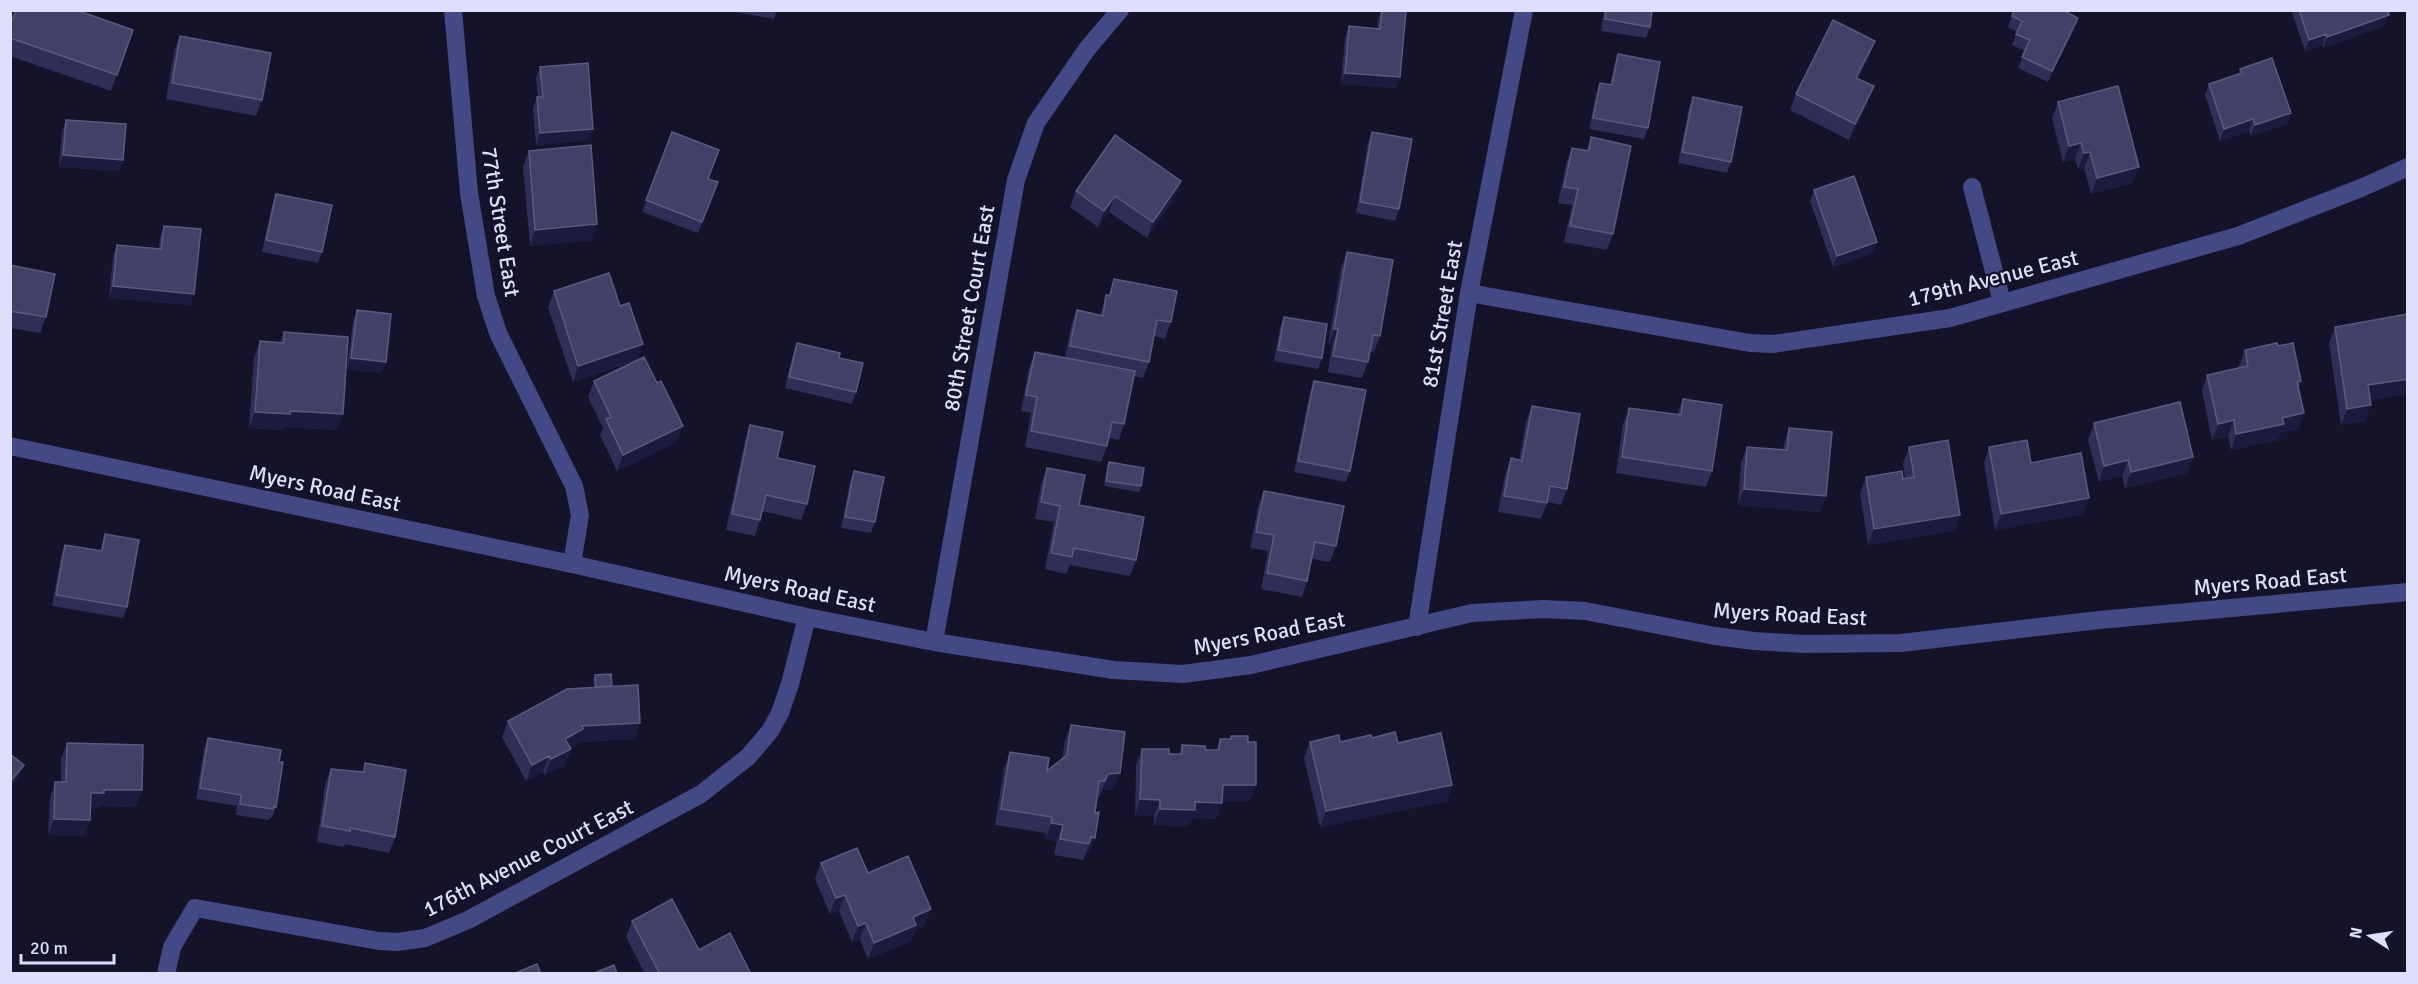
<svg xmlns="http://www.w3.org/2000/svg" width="2418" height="984" font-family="Signika,sans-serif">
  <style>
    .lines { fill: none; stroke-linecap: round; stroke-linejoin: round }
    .minor { stroke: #424985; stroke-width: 18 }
    .wall { fill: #302d56 }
    .shaded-wall { fill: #1d1b3d }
    .building { fill: #434068; stroke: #5b597f; stroke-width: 1.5 }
    .labels { text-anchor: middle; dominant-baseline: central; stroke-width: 4.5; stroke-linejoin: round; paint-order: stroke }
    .street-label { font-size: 22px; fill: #dedffd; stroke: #14132a }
  </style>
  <rect width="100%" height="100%" fill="#14132a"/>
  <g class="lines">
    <path class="minor" d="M453,10l16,183 17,103 12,37 76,153 6,29 -8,49
      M1972,187l30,115
      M1469,293l281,50 23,1 177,-26 288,-82 123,-48 47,-21
      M10,446l562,118 235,53 127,25 180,28 69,4 68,-9 221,-52 71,-4 42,2 130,25 39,5 50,3 97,-1 198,-23 309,-28
      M1417,627l52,-334 55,-283
      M934,642l82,-462 20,-57 51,-74 33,-39
      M166,974l6,-27 23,-39 184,33 18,1 28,-4 43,-18 233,-126 47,-37 22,-26 10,-18 10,-29 17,-67"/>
  </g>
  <path class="wall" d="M724,10h53l-3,9z
    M1381,10h18l1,67 -4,11 -55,-4 4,-46 4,-12 28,3 1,-9z
    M1604,10h48l-2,17 -4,11 -45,-7z
    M2014,10h52l-1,2 13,6 -4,12 -26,52 -30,-14 7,-17 -13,-6 5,-13 -9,-5z
    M2291,10h97l-3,16 -62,22 -1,-3 -17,6z
    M10,25l123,5 -22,61 -101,-35z
    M180,36l82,64 -6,16 -90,-17 8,-47z
    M1618,54l30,74 -4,11 -55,-10 7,-35 4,-11 10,2 4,-19z
    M1869,57l-11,22 10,23 -19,38 -59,-30 6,-16z
    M540,67l48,73 -52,5 -3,-37 4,-11h1l-2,-19z
    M2240,69l51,44 -4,11 -36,12 -2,-5 -29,10 -15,-46 4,-11 30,-10z
    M1693,97l38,65 -4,11 -49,-10 11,-55z
    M2058,102l75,81 -42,11 -7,-26 -6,1 -3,-10 -12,3 -11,-44z
    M66,120l57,40 -4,11 -60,-4 3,-36z
    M672,132l36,47 10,3 -20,51 -56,-21z
    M1372,132l27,77 -4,12 -39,-8 12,-70z
    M1591,137l22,97 -6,16 -43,-8 8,-37 -14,-2 8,-39 6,-16 14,3z
    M529,151l68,73 -5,16 -62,6 -7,-79z
    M1181,181l-6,16 -28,41 -38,-26 -11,15 -28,-20 6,-16z
    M1814,190l63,52 -4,11 -40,14 -23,-66z
    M276,194l46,58 -4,11 -56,-11 10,-47z
    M164,226l30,68 -4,11 -81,-7 4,-42 4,-11 42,4 1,-12z
    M1347,252l33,84 -6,16 -4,-1 -2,11 -6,16 -34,-6 4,-27h-4l13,-77z
    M10,265l36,52 -6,16 -30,-5z
    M1114,279l57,43 -6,17 -11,-3 -5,26 -6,16 -9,-2 -10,48 -5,16 -10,-2 -2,8 -6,16 -76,-15 6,-34 -10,-2 8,-43 6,-16 30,6 6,-32 6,-16 23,5 6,-20 2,1z
    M554,291l83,69 40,82 -60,29 -17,-36 3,-7 -15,-31 6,-16 41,-20 -62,21 -25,-75z
    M357,310l24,63 -34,-4 6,-48z
    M2408,314v80l-38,6 -5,21 -24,4 -12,-82 6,-16z
    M1284,317l38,41 -4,11 -44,-8 6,-33z
    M284,332l53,98 -52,-3 -1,3 -35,-2 5,-71 6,-16 20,1z
    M797,343l42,15 17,34 -4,12 -67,-16 8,-34z
    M2278,346l23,35 -2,7 5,25 -6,16 -18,4 -2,7 -47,10 -3,-14 -16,4 -10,-49 5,-16 32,-7v-2l6,-16z
    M1314,381l36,90 -4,11 -52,-10 16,-80z
    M1683,399l29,72 -6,16 -90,-14 7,-49 6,-16 48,7z
    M1532,406l35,83 -6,16 -14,-3 -6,17 -43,-7 7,-37 6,-17 8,2 7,-38z
    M2094,423l99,34 -6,16 -62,15 -3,-12 -23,6 -11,-42z
    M750,425l27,33 30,46 -6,16 -39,-9 -2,9 -5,16 -29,-6 19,-89z
    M1789,428l37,68 -6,16 -82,-7 3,-42 6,-16 36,3 1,-6z
    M1909,447l51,68 -6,16 -86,14 -8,-52 6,-16 39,1 -2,-15z
    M1989,447l42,16 58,35 -6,16 -88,16 -11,-67z
    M1109,462l32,24 -2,6 -35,-6 3,-18z
    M1047,468l32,37 57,55 -6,16 -60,-11 -4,9 -21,-5 9,-47 -19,-3 6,-35z
    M854,471l21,51 -4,11 -30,-5 9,-46z
    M1264,491l72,55 -6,16 -18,-3 -5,22 -5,16 -41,-8 7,-38 -18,-3 8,-41z
    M105,534l22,73 -4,11 -71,-12 9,-50 4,-11 35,6z
    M595,675l17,11 28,37 -6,16 -56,3 -1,3 -6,4 -6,16 -20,10 -2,-3 -17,9 -24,-44 6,-16 86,-34 -1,-7z
    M1071,725l43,64 -12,1 -3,8 -2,-1 -8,57 -3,-1 -3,7 -29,-5 3,-14 -12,-2 1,-6 -51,-8 9,-57 6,-16 37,19 15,-12 3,-18z
    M1231,736l17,6 8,43 -6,16h-28l-6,18 -24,-1 -3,8 -35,-1v-9h-19l1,-51 6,-16 27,5h10l3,-9 24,5h10l4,-11h10z
    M208,738l71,24 -3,45 -4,11 -2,-1 -1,3 -33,-5 1,-9 -41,-7 8,-50z
    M1372,738l26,5 54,42 -5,16 -127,26 -16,-69 6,-16h30z
    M67,743l69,64 -37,-1 -1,3h-8v11l-6,16 -36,-1 2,-37 5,-16h6v-23z
    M365,763l30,74 -6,16 -44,-9 -1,3 -27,-5 8,-57 6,-16 31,3z
    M821,863l47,10 57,52 -10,5 -4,11 -43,18 -8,-20 -8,3 -13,-31 -9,3 -15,-35z
    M632,921l67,29 52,24h-106l-19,-37z"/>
  <path class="shaded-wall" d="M2389,15l-4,11 -62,22 4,-11z
    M2078,18l-4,12 -26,52 4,-11z
    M2326,34l-4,11 -17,6 4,-11z
    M1875,41l-6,16 -18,37 5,-16z
    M1345,73l55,4 -4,11 -55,-4z
    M1874,86l-6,16 -19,38 6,-16z
    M2291,113l-4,11 -36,12 4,-11z
    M2253,119l-4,12 -29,10 4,-12z
    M593,129l-5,11 -52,5 4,-12z
    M2081,143l-6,16 -12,3 6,-16z
    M2090,152l-6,16 -6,1 6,-16z
    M63,155l60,5 -4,11 -60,-4z
    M2139,167l-6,16 -42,11 6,-16z
    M1181,181l-6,16 -28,41 6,-16z
    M1115,196l-6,16 -11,15 6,-16z
    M597,224l-5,16 -62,6 5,-16z
    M1877,242l-4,11 -40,14 4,-11z
    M113,286l81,8 -4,11 -81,-7z
    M1334,329h4l-6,16h-4z
    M643,344l-6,16 -64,22 5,-16z
    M351,358l35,4 -5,11 -34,-4z
    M2408,379v15l-46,7 6,-16z
    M2371,405l-6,16 -24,4 6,-16z
    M290,411l53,3 -6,16 -52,-3 -1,3 -35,-2 6,-16z
    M2304,413l-6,16 -18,4 -2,7 -47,10 5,-16 46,-16z
    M2234,420l-6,16 -16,4 6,-16z
    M683,426l-6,16 -60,29 6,-16z
    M2193,457l-6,16 -62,15 6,-16z
    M2128,460l-6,16 -23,6 5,-16z
    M1744,489l82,7 -6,16 -82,-7z
    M2089,498l-6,16 -88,16 6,-16z
    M1960,515l-6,16 -86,14 6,-16z
    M640,723l-6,16 -56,3 -1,3 -6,4 -6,16 -20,10 6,-16 14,-20 17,-13z
    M549,756l-6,16 -17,9 6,-16z
    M24,765l-4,11 -10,12v-6z
    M1120,773l-6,16 -12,1 -3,8 9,-24z
    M1223,785h33l-6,16h-33z
    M1452,785l-5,16 -127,26 6,-16z
    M104,790h38l-6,17 -37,-1 -1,3h-13l6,-16z
    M1140,799l20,1 -6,16h-19z
    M1195,802l27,1 -6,16 -24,-1 -3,8 -35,-1 6,-16z
    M54,819l36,1 -6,16 -36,-1z
    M1051,823l12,2 -6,16 -12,-2z
    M1091,837l4,1 -6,16 -3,-1z
    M845,895l-6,16 -9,3 6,-16z
    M931,909l-6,16 -10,5 -4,11 -43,18 6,-16 39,-26z
    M866,923l-6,16 -8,3 6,-16z"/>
  <path class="building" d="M16,10h60l57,20 -16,45 -107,-37v-13z
    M1382,10l24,1 -6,66 -55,-4 4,-47 31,3z
    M1606,10h46l-2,17 -45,-8z
    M2014,10h50v1l14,7 -26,53 -30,-14 8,-17 -14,-6 6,-13 -10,-5z
    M2299,10h89l1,5 -62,22 -1,-3 -17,6z
    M1833,20l42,21 -19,37 18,8 -19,38 -59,-30z
    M180,36l91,17 -9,47 -90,-17z
    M1618,54l42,8 -12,66 -55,-10 7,-35 12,2z
    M2272,58l19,55 -36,12 -2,-6 -29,10 -15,-45 33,-11 -2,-4z
    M588,63l5,66 -53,4 -3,-36h6l-3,-30z
    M2118,86l21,81 -42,11 -7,-26 -6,1 -3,-10 -12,3 -11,-44z
    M1693,97l49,10 -11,55 -49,-10z
    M66,120l60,4 -3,36 -60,-5z
    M672,132l47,18 -11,29 10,3 -16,40 -56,-22z
    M1372,132l40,7 -13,70 -39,-7z
    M1115,135l66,46 -28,41 -38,-26 -11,15 -28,-20z
    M1591,137l40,9 -18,88 -43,-8 8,-37 -14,-2 8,-39 17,3z
    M591,145l6,79 -62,6 -6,-79z
    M1854,176l23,66 -40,14 -23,-66z
    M276,194l56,11 -10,47 -56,-12z
    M164,226l37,3 -7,65 -81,-8 4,-41 44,4z
    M1347,252l46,8 -13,76 -7,-1 -5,27 -35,-6 5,-27h-4z
    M10,265l45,9 -9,43 -36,-6z
    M609,273l11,33 9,-3 14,41 -65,22 -24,-75z
    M1114,279l63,12 -6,31 -14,-2 -8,42 -79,-16 7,-36 26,6 3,-21 4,1z
    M357,310l34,4 -5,48 -35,-4z
    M2408,314v65l-40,6 3,20 -24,4 -12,-82z
    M1284,317l43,7 -5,34 -44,-8z
    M284,332l64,5 -5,77 -53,-3v3l-35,-2 5,-71 24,2z
    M797,343l43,10 -1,5 24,5 -7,29 -67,-15z
    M2277,343l1,3 15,-3 8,38 -4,1 7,31 -22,5 2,6 -48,10 -2,-14 -16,4 -11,-49 41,-9 -3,-16z
    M1035,352l100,19 -11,53 -12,-2 -5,24 -76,-15 6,-34 -11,-2z
    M644,357l13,26 4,-2 22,45 -60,29 -17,-36 5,-2 -17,-36z
    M1314,381l52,9 -16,81 -52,-10z
    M1683,399l39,6 -10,66 -90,-14 7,-49 52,7z
    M2180,402l13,55 -62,15 -3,-12 -24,6 -10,-43z
    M1532,406l48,8 -13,75 -17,-3 -3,17 -43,-7 7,-38 11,3z
    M750,425l33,7 -6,26 38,8 -8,38 -41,-9 -6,25 -28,-6z
    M1789,428l43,4 -6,64 -82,-7 3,-42 40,3z
    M1948,440l12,75 -86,14 -8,-52 36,-6 1,8 11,-2 -5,-30z
    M2027,440l4,23 50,-10 8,45 -88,16 -12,-67z
    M1109,462l35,6 -3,18 -35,-5z
    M1047,468l38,7 -6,30 65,12 -8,43 -62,-12 -2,9 -21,-4 9,-47 -19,-4z
    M854,471l30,6 -9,45 -30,-5z
    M1264,491l80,15 -8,40 -21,-4 -8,39 -40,-8 7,-38 -18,-3z
    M105,534l34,6 -12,67 -71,-12 9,-50 37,6z
    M611,674l1,12 -16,1 -1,-12z
    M638,685l2,38 -58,3 1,3 -18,10 6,10 -20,10 -2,-3 -17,9 -24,-44 59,-32z
    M1071,725l54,7 -5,41 -12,1 -3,7h-6l-4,32 4,-1 -4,26 -4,-1 -2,7 -29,-5 3,-14 -12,-2 1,-6 -51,-8 9,-57 39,6 -2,13 20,-16z
    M1395,732l3,11 43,-10 11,52 -126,26 -16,-69 29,-7 1,7 31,-7 1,3z
    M1231,736h17v6h8v43h-33l-1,18 -27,-1v8l-35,-1v-9l-20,-1 2,-50h27v5h13v-9l23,1 1,4h13l1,-11h11z
    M208,738l73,12 -2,12h4l-7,45 -2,-1 -1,3 -33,-5 1,-9 -41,-7z
    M67,743l76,2 -1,45h-38v3h-13l-1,27 -36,-1 1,-37h11z
    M10,754l14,11 -14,17z
    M365,763l41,7 -11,67 -45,-9v3l-28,-5 9,-57 33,3z
    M857,848l11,25 40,-17 23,53 -18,8 3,8 -42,18 -8,-20 -8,3 -13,-31 -9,3 -15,-35z
    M672,899l27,51 31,-17 21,41h-91l-28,-53z
    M537,964l4,10h-28z
    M614,965l3,9h-25z"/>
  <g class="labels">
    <g class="street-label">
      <text transform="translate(501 222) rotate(81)">77th Street East</text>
      <text transform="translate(1993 278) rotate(-14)">179th Avenue East</text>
      <text transform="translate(969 308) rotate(-80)">80th Street Court East</text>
      <text transform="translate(1442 314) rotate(-80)">81st Street East</text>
      <text transform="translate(325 488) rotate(12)">Myers Road East</text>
      <text transform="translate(2270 581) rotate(-5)">Myers Road East</text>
      <text transform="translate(800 589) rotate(12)">Myers Road East</text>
      <text transform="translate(1790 614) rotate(3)">Myers Road East</text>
      <text transform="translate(1269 633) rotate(-11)">Myers Road East</text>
      <text transform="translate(528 858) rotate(-27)">176th Avenue Court East</text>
    </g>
  </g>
  <rect width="2418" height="984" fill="none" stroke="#dedffd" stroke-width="24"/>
  <g transform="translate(2370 936) rotate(282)" stroke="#14132a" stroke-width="4.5" paint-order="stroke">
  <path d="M0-4.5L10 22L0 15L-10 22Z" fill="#dedffd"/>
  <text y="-9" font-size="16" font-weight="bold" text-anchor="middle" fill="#dedffd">N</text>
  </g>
  <path d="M21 954v9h93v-9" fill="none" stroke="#dedffd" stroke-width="3"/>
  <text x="30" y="954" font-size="18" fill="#dedffd" stroke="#14132a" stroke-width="4.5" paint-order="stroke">20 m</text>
</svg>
